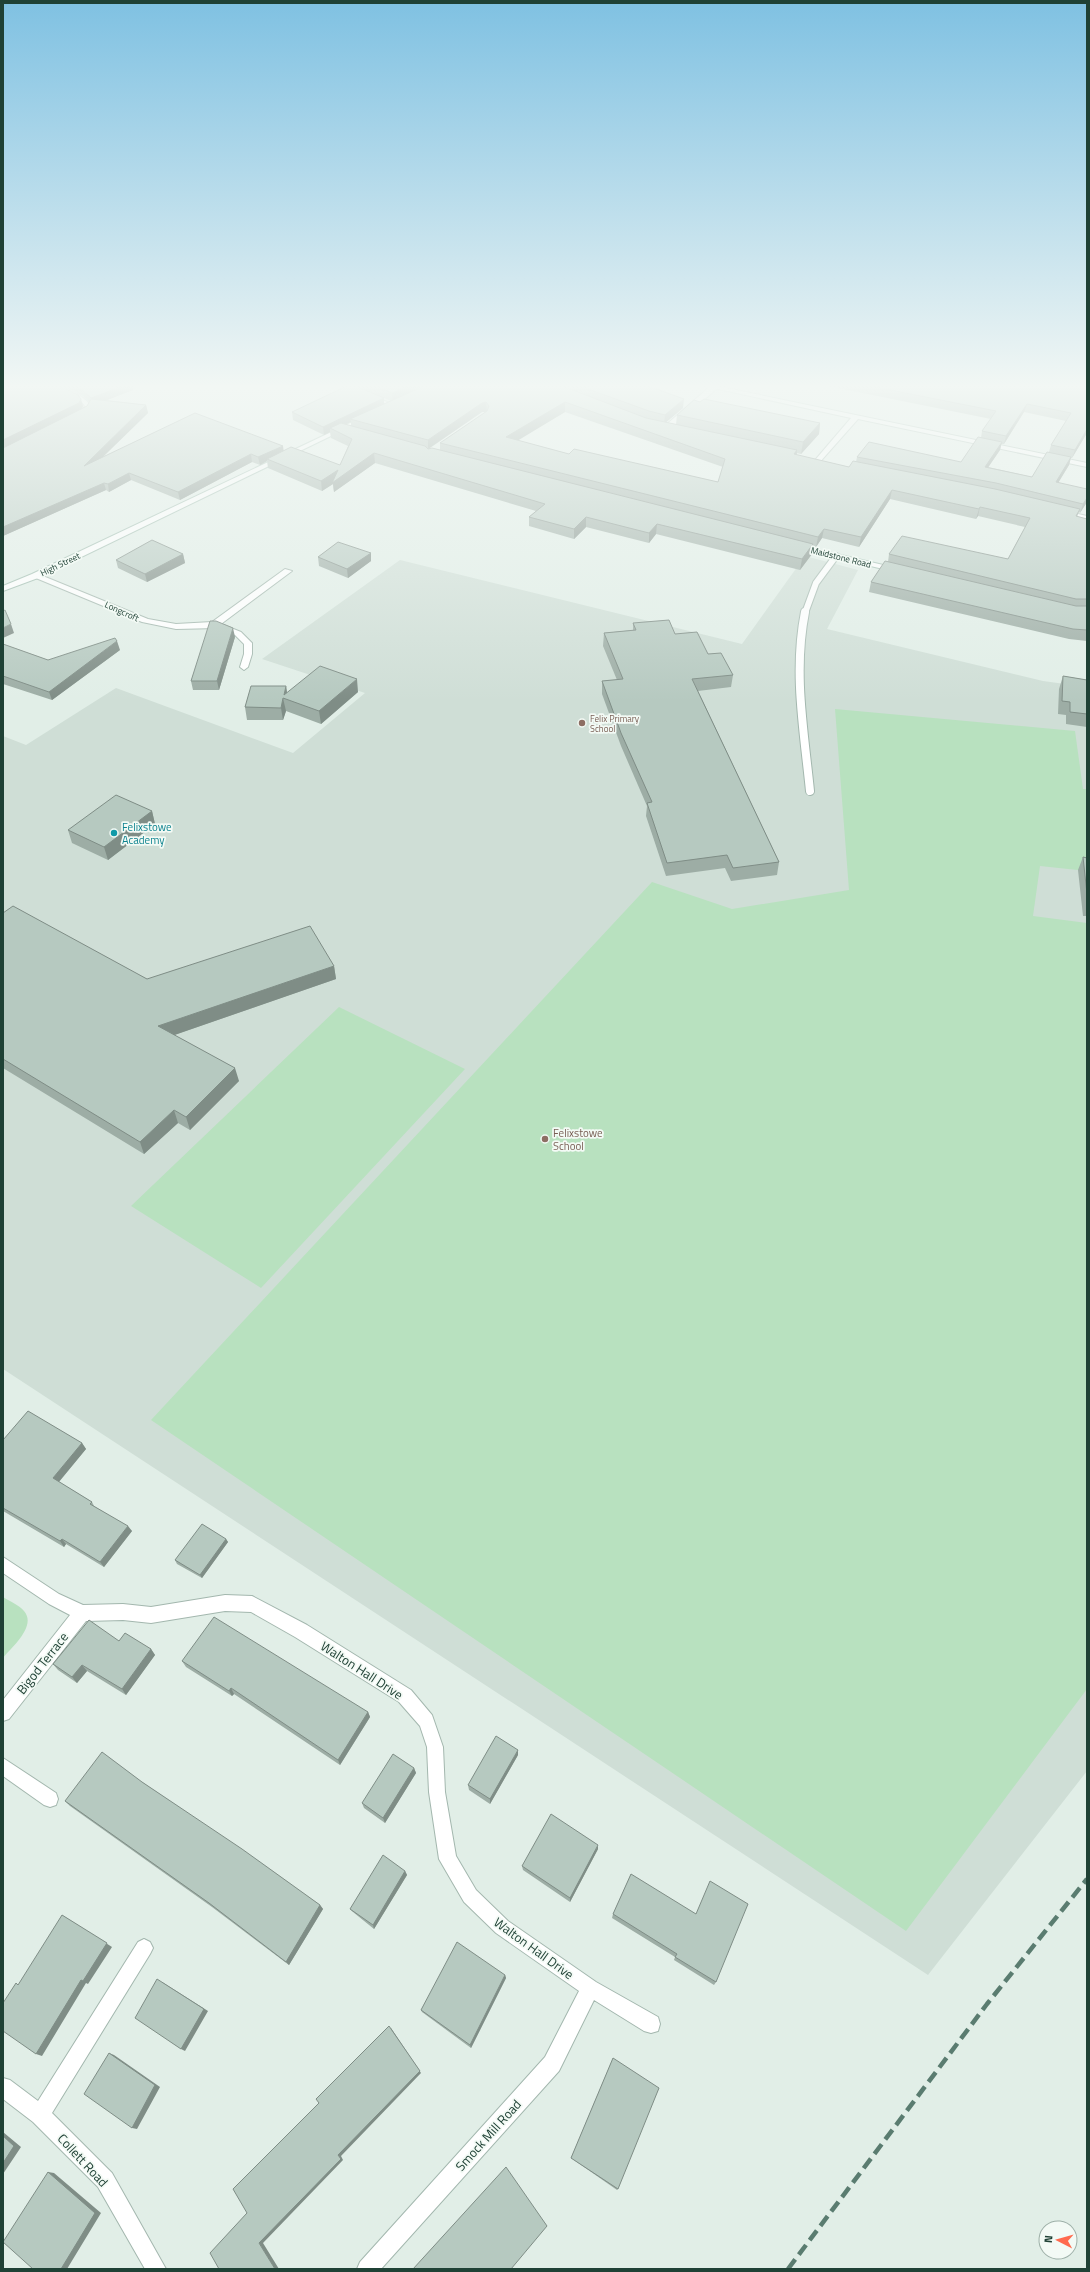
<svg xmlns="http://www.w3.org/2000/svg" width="1090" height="2272" font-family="'Titillium Web',sans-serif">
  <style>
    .built { fill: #cfded6 }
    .green { fill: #b8e1bf }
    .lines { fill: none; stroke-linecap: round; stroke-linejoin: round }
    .lane-far1-casing { stroke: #a3b7ae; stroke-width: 8 }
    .lane-casing { stroke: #a3b7ae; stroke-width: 10 }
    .street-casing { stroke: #a3b7ae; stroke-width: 2 }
    .secondary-casing { stroke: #9ebbae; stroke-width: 2 }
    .lane-far1 { stroke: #fff; stroke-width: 6 }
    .lane { stroke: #fff; stroke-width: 8 }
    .street { fill: #fff; fill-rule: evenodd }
    .secondary { fill: #fff; fill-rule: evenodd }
    .rail { stroke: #5a7c70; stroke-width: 4.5; stroke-dasharray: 12 6; stroke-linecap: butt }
    .wall { fill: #9dada5; fill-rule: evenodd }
    .shaded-wall { fill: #7f8d86 }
    .building { fill: #b6c9c0; stroke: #7f8d86; fill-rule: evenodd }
    .education-dot { fill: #8d6e63; stroke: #f3faf5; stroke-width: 1.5 }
    .culture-dot { fill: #0f9aa8; stroke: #f3faf5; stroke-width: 1.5 }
    .labels { text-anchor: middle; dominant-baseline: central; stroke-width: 3.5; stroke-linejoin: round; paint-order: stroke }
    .far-street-label { font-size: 9px; fill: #1f4135; stroke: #f3faf5 }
    .far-education-label { font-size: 9px; fill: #785e54; stroke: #f3faf5; text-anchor: start }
    .culture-label { font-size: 11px; fill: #0d838f; stroke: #f3faf5; text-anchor: start }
    .education-label { font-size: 11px; fill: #785e54; stroke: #f3faf5; text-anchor: start }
    .near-street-label { font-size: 13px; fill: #1f4135; stroke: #f3faf5 }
  </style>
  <rect width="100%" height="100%" fill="#e1eee7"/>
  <path class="built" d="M805,556l53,14 -31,59 216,52 44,6v1084l-159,204 -925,-606v-633l23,9 90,-57 177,65 72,-60 -103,-34 138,-99 342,84z"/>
  <path class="green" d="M835,709l240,22 8,58h4v82l-47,-5 -7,50 54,7v766l-181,242 -755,-511 501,-538 80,27 117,-19z
    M339,1007l126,62 -204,219 -130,-82z
    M3,1597c6,4 16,8 21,14 13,15 -12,36 -21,47z"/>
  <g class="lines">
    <defs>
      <path id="lane-far1" d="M667,428l46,-40
        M805,613l11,-30 20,-27"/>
      <path id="lane" d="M805,612c-12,60 -1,119 5,179"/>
      <path id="street" d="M46,384c15,0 36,10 45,22 -3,6 -7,14 -15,12v-2l6,-5 3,-5 -4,-5z
        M695,384h12l380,79v4l-229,-48 -39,44h-3v-4l35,-41z
        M1060,510l27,6v4l-27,-6z
        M285,569l7,2 -71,53 20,8 11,11v11l-4,13 -4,3 -4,-3 4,-13v-10l-9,-9 -17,-7 -42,1 -34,-7 -111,-46 7,-2 110,45 28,5 36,-2z
        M3,1557l56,37 24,11 40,-1 28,3 74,-12 27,1 55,29 104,65 21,25 11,32 2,45 11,64 20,34 32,31 88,61 62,35 2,7 -2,7 -7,2 -7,-2 -50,-31 -35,71 -178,198h-24l3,-7 185,-205 34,-66 -83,-58 -32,-31 -25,-43 -10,-67 -2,-45 -7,-21 -21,-24 -104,-65 -44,-25 -26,-1 -74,12 -28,-3 -37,1 -77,98 -6,2v-21l67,-85 -21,-11 -46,-31z
        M3,1758l53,35 2,6 -2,6 -6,2 -6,-2 -41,-29z
        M144,1939l6,3 3,6 -3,6 -98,159 60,60 54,96h-21l-47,-82 -65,-65 -30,-23v-21l7,2 28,21 100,-159z"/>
      <path id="secondary" d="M337,384h9l48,21 -5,1z
        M363,417l5,1 -330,160 -35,13v-5l29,-12z
        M794,544l102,24 4,2 -4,2 -102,-24z"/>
    </defs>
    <use href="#lane-far1" class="lane-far1-casing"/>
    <use href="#lane" class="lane-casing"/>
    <use href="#street" class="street-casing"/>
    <use href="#secondary" class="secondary-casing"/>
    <use href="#lane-far1" class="lane-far1"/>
    <use href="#lane" class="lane"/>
    <use href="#street" class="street"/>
    <use href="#secondary" class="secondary"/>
    <path class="rail" d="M788,2269l199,-265 100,-125"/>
  </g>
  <path class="wall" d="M3,384l80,22 -1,2 5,-2 2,-4 -6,-6 -12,-7 -13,-5h-2h76l1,6 -27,10 40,5 2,8 -45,44 181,-7 56,15 8,-19 -17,-8 -1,-6 -6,3 -31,-15 -1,-8 68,-24v-4h282l41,24 -17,14 10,3 1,-10 23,-13 120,21 -1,11 -18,20 -4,-1v2l52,12 7,-5 1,-5 104,5 20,-24 1,-7 9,-12 -173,-35h269v49l-15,25h-1l-2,7 -11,17 29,20 -7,11 -1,-1 -2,5 10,2v122l-18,-2 -200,-47 2,-10 17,-20 1,-8 119,5 17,-32 -47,-11 -2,3 -86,-20 -31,48 -37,-9 -6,9 -3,-1 -1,8 -12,16 -144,-36 -7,9 -63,-16 -12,12 -45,-13v-9l7,-6 -161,-48 -41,29 -1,-8 -11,7 -54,-23 -1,-7 -7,4 -8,-3 -72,38 -49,-20 -22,12 -3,-2 -103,46zM573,384l-1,6 -5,-2zM384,398l7,3 -7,3zM482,412h4l-46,31v7l-10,-2zM565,412l158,55 -5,15 -149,-28 -52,-14zM1024,412l42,9 -15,24 -2,7 -17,25 -44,-10 12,-17 1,-6h3zM351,422v4l-5,-2z
    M371,553v8l-23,17 -29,-12 -1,-9z
    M183,554l2,9 -38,19 -29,-14 -2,-8z
    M633,623l42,11 33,20 25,21 -2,12 -33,4 81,171 -2,13 -46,6 -6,-13 -59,8 -20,-60 1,-10 -26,-60 -19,-52v-13l15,-1 -14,-34 1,-13 29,-3z
    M235,637l-16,53h-26l-2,-9z
    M3,644l45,16 72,-10 -68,50 -49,-16z
    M1063,676l24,4v47l-21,-3v-9l-8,-1 1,-25z
    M286,686l1,7 71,-1 -37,32 -35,-13 -3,9h-36l-2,-13z
    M152,811l3,13 -47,36 -36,-17 -4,-13z
    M1083,857l4,1v58h-4l-5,-46z
    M3,913l144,66 187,-13 2,13 -162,56 65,46 -49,49 -12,-7 -34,31 -141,-86z
    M3,1440l79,3 4,6 -27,33 33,20 2,4 38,25 -28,36 -38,-23 -2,3 -61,-36z
    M226,1539l2,3 -26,36 -25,-14 -2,-4z
    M119,1641l32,8 4,6 -29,40 -39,-24 -10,12 -19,-13 -5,-6z
    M182,1661l186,51 2,5 -30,48 -106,-71 -2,2 -46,-29z
    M518,1755l-28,49 -21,-14 -1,-5z
    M414,1768l2,5 -31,50 -21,-15 -2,-5z
    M142,1782l178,123 3,4 -34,56 -77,-58 -142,-101 -5,-5z
    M598,1849l-28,53 -47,-32 -1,-4z
    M405,1871l2,4 -33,54 -21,-17 -3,-3z
    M631,1874l85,108 -2,3 -40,-25 1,-3 -63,-39 1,-4z
    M505,1975l1,3 -35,70 -49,-36 -1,-2z
    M613,2058l5,131 -1,1 -46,-32z"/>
  <path class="shaded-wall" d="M128,384h4l1,6 -41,16 -1,-8z
    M413,384h21l-41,18 -1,-9z
    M564,384h9l-9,5z
    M384,398v8l-34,13 1,3 -18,8 -3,-2v4l-6,3 -1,-8z
    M81,399l2,7 -2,4 -78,38v-8z
    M684,399l-1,9 -19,16 1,-9z
    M486,402l1,10h-5l-54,37v-9l54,-37z
    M565,402v10l-58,35 -1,-10z
    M1027,404l-3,8 -20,32 2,-8z
    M146,405l2,8 -62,60 -2,-7z
    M820,423l-1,11 -18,20 2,-12z
    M1087,429v4l-15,25 3,-8z
    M1002,442l-2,8 -17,25 2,-8z
    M283,446l1,7 -17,6v2l-7,4 -2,-8z
    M797,450l-1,10 -2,-6z
    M374,453l1,10 -41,29 -1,-8 -11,7 -1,-10 17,-11z
    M251,454l1,8 -72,38 -2,-8z
    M1071,457l-2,8 -15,25 2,-8z
    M129,473l2,7 -22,12 -1,-8z
    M104,483l2,7 -103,46v-9z
    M892,490l-2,9 -31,48 2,-10z
    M1087,498v4l-7,11 3,-9z
    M980,507l-2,9 -2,3 3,-10z
    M586,517v10l-12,12v-10z
    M657,524l-1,10 -7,9v-10z
    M824,529l-2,9 -6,9 2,-10z
    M813,544l-1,10 -12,16 2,-11z
    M371,553v8l-23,17 -1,-9z
    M183,554l2,9 -38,19 -2,-8z
    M11,624l3,9 -11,5v-10z
    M233,628l2,9 -16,53 -2,-9z
    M117,641l3,9 -68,50 -3,-8z
    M357,679l1,13 -37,32 -2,-13z
    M286,686l2,13 -4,-4z
    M283,698l3,13 -3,9 -2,-12z
    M152,811l3,13 -47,36 -4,-13z
    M334,966l2,13 -173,60 -5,-13z
    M235,1068l4,13 -49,49 -4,-13z
    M174,1110l4,13 -34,31 -4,-12z
    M82,1443l4,6 -29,35 -4,-6z
    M128,1526l4,5 -28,36 -4,-5z
    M62,1539l4,5 -2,3 -4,-6z
    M226,1539l2,3 -26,36 -2,-3z
    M151,1649l4,6 -29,40 -4,-6z
    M82,1665l5,6 -10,12 -5,-6z
    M231,1688l3,6 -2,2 -3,-5z
    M368,1712l2,5 -30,48 -2,-5z
    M518,1750v5l-28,49v-5z
    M414,1768l2,5 -31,50 -2,-5z
    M598,1845v4l-28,53v-4z
    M405,1871l2,4 -33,54 -1,-4z
    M320,1905l3,4 -34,56 -3,-3z
    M62,1915l50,32 -24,37 -2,-1 -44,73 -6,-2z
    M505,1975l1,3 -35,70 -1,-3z
    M162,1982l46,29 -23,40 -4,-2z
    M391,2028l30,45 -80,83 2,4 -80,83 16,26h-4l-16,-26z
    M109,2053l5,2 46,32 -23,42 -5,-1z
    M3,2132l18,15 -18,27z
    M48,2172l6,1 47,40 -34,56h-6z"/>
  <path class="building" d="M3,384h53l22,11 3,4 -2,4 -76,37z
    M73,384h55l-37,14 -10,-9z
    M351,384l33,14 -61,29 -31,-15z
    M370,384h43l-21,9z
    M429,384h128l89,34 151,32 -3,4 55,13 4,-6 142,28 85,20 -4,7 11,3v80h-11l-187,-45 13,-18 106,23 22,-41 -50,-11 -1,2 -87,-19 -31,47 -37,-8 -6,8 -378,-94 47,-32 2,-5 -3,-4 -4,1 -54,37 -78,-21zM565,402l160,57 -7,23 -144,-33 -5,5 -63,-17z
    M574,384h68l42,15 -19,16 -16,-4z
    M860,384h227v45l-12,21 -24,-5 20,-32 -44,-9 -21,32 -24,-5 14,-20z
    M91,399l55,6 -62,61 111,-53 88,33 -25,11 -7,-3 -73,38 -49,-19 -21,11 -4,-1 -101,44v-79l84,-42z
    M704,399l116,24 -17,19 -126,-27 17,-15 6,2z
    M341,423l84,23 3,3 4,-1 381,96 -11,15 -145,-35 -8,9 -63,-16 -12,12 -45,-12 16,-13 -171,-51 -42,30 6,-13 -17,11 -54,-22 24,-12 49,18 12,-26 -22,-11z
    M978,437l24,5 -17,25 47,10 15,-25 24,5 -15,25 31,7v9l-4,6 -87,-21 -139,-26 12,-15 92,20z
    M152,540l31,14 -38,20 -29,-14z
    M338,542l33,11 -24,16 -29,-12z
    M885,561l191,45h11v24l-14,-1 -202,-47z
    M5,610l6,14 -8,4v-17z
    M669,620l6,14 22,-2 11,22 13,-1 12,22 -41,4 87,183 -46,6 -6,-13 -60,8 -20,-60 5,-1 -31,-69 -19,-52 21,-2 -19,-46 32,-3 -3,-7z
    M210,621h6l17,7 -16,53h-26z
    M115,638l2,3 -68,51 -46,-16v-32l45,16z
    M320,666l37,13 -38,32 -36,-13 -2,10 -36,-1 6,-21h35l-2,9z
    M1063,676l24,4v34l-17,-2v-10l-8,-1z
    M116,795l36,16 -48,36 -36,-17z
    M1083,857l4,1v36z
    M13,906l134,73 163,-53 24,40 -176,60 77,42 -49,49 -12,-7 -34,32 -137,-83v-146z
    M28,1411l54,32 -29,35 39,24 -2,2 38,22 -28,36 -38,-23 -2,2 -57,-33v-68z
    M202,1524l24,15 -26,36 -25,-15z
    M214,1617l154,95 -30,48 -107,-72 -2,3 -47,-30z
    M89,1620l30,21 6,-8 26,16 -29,40 -40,-24 -10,12 -19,-13z
    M496,1736l22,14 -28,49 -22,-14z
    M102,1752l40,30 100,67 78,56 -34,57 -77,-59 -144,-102z
    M393,1754l21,14 -31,50 -21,-15z
    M551,1814l47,31 -28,53 -48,-32z
    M383,1855l22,16 -32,54 -23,-16z
    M631,1874l65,40 14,-33 38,23 -32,78 -41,-25 2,-3 -64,-40z
    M62,1915l45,28 -24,38 -2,-1 -45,74 -33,-23v-28l13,-20 2,2z
    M457,1942l48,33 -35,70 -49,-35z
    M157,1979l47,30 -23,40 -46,-31z
    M389,2026l31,45 -82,84 3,4 -82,84 16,26h-56l-9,-16 37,-40 -14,-24 86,-86 -3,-4z
    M109,2053l46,32 -23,43 -48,-34z
    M613,2058l46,30 -41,101 -47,-31z
    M3,2136l11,10 -11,17z
    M506,2167l41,59 -36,43h-98z
    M48,2172l47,41 -34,56h-28l-30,-27z"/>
  <linearGradient id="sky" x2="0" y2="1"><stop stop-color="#7fc1e2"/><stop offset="0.55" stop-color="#f2f7f4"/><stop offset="1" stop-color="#f2f7f4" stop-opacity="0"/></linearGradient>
  <rect width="1090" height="702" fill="url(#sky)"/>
  <g class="education-dot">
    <circle cx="582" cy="723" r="4"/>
    <circle cx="545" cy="1139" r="4"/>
  </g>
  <circle class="culture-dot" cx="114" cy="833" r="4"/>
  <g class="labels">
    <g class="far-street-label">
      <text transform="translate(841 557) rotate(14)">Maidstone Road</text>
      <text transform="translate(60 564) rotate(-26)">High Street</text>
      <text transform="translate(122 611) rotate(24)">Longcroft</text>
    </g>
    <g class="far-education-label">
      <text x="590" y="718">Felix Primary<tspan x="590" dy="10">School</tspan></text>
    </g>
    <g class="culture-label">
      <text x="122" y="827">Felixstowe<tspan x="122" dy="13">Academy</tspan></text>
    </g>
    <g class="education-label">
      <text x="553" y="1133">Felixstowe<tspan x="553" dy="13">School</tspan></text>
    </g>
    <g class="near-street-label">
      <text transform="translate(42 1663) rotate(-52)">Bigod Terrace</text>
      <text transform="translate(362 1670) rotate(33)">Walton Hall Drive</text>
      <text transform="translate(534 1948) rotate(36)">Walton Hall Drive</text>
      <text transform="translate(488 2135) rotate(-48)">Smock Mill Road</text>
      <text transform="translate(83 2160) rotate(47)">Collett Road</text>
    </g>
  </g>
  <rect width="1090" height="2272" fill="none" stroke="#1f4135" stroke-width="8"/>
  <g transform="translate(1058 2240) rotate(276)"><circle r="19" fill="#f3faf5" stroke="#9eb0a8"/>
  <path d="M0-3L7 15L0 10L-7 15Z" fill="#ff6a4e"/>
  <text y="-6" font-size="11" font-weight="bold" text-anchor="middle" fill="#1f4135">N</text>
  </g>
</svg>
